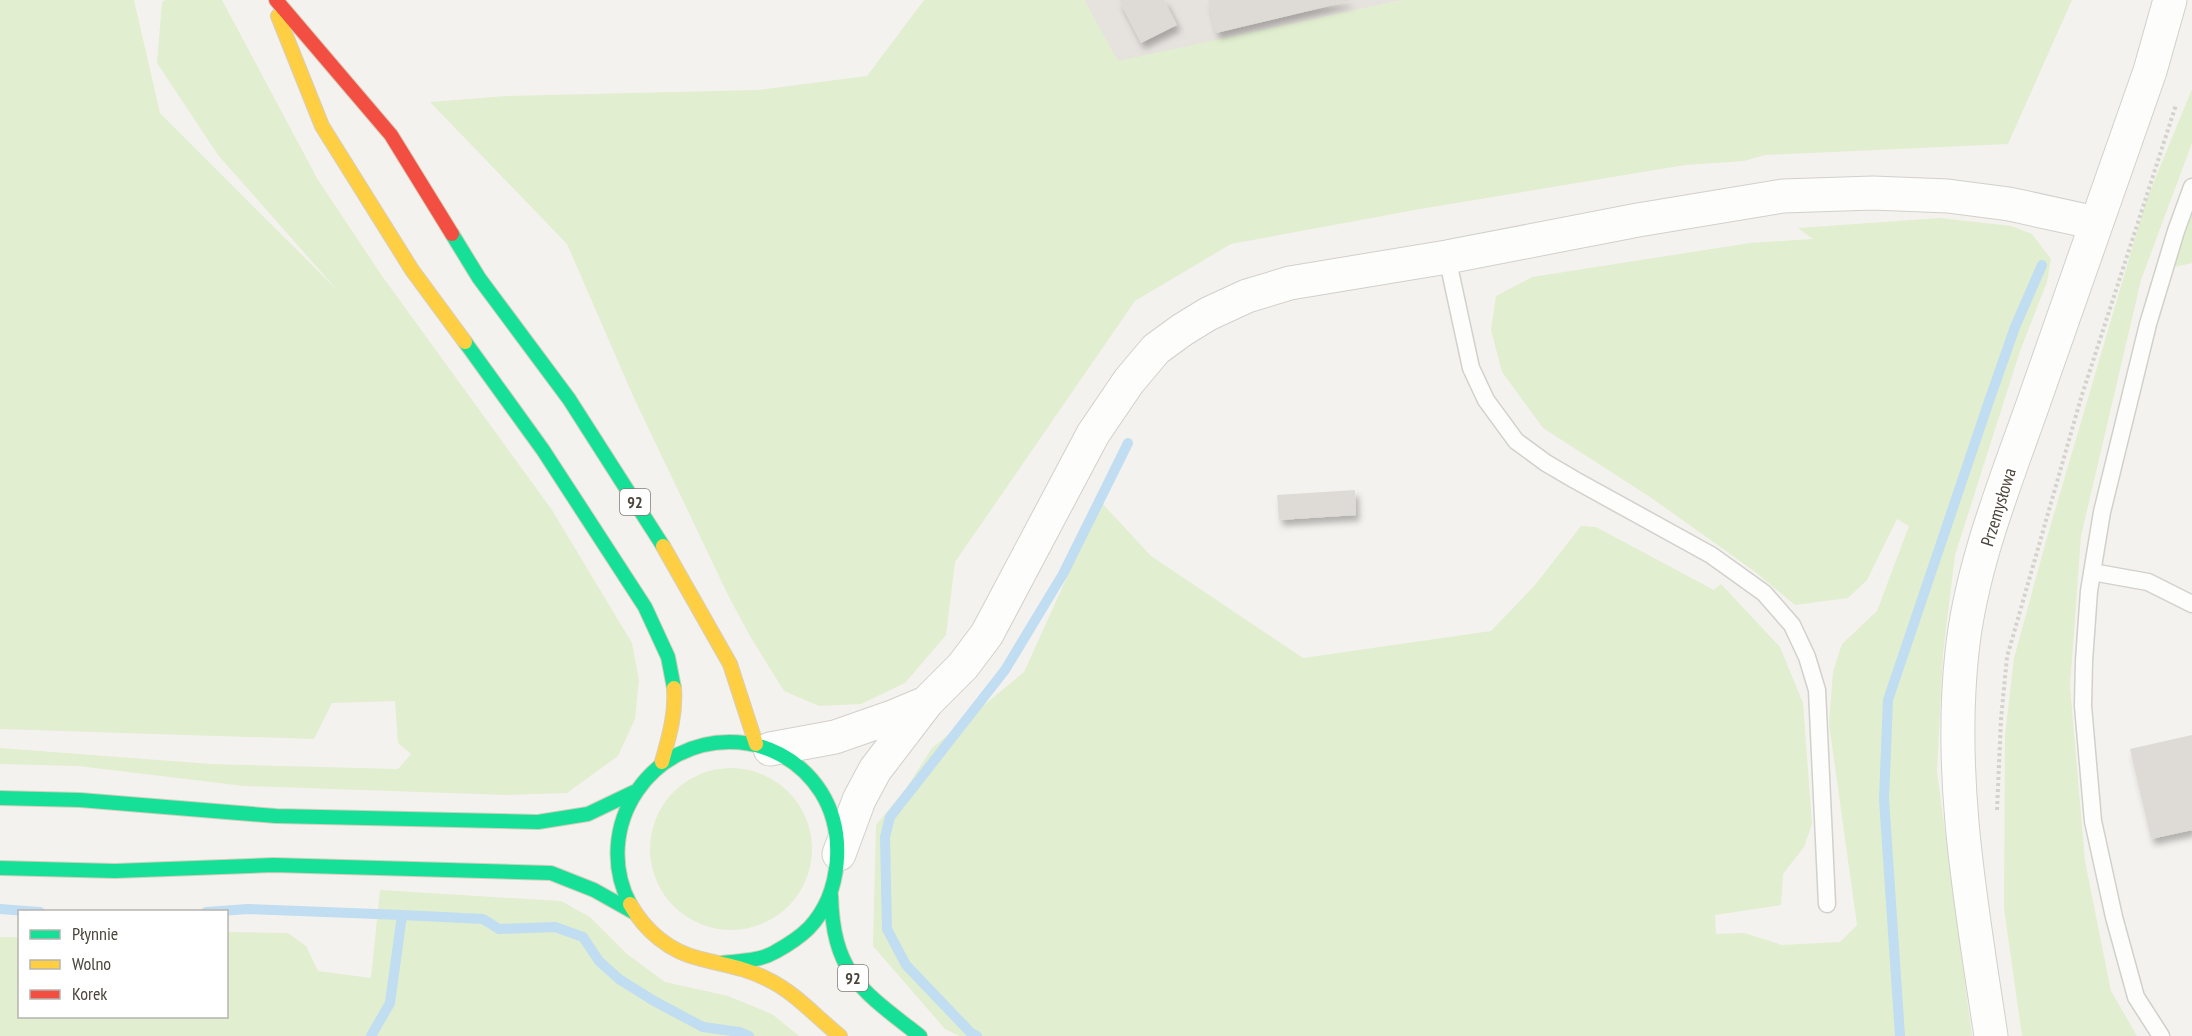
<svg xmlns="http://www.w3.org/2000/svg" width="2192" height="1036" font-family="'PT Sans Narrow',sans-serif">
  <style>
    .industrial { fill: #e6e2de }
    .green { fill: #e1eecf }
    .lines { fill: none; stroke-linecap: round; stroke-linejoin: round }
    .stream { stroke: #c0ddf1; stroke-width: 10 }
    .building { fill: #dedbd6; filter: url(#shadow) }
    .lane-casing { stroke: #d2d0cb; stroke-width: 19 }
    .street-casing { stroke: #d2d0cb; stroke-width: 35 }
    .fast-casing { stroke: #d6cebb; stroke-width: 16 }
    .slow-casing { stroke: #d6cebb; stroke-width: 16 }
    .jam-casing { stroke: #d6cebb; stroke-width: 16 }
    .path { stroke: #d3d2cc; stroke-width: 4; stroke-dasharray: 3 3; stroke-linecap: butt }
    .lane { stroke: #fdfdfc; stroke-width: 16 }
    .street { stroke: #fdfdfc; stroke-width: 33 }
    .fast { stroke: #16e098; stroke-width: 14 }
    .slow { stroke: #ffcf43; stroke-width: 14 }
    .jam { stroke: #f24e42; stroke-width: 14 }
    .labels { text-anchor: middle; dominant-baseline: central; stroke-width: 5; stroke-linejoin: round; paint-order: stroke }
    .shield { fill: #fff; stroke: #817c74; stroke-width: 1.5 }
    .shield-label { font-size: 16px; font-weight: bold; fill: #4b4439 }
    .street-label { font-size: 18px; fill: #4b4439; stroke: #fff }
  </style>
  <defs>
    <filter id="shadow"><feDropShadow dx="3.5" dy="6" stdDeviation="3" flood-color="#0004"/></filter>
  </defs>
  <rect width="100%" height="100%" fill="#f4f2ee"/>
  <path class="industrial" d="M1084,0h319l-285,62z"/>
  <path class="green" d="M0,0h134l26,113 178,178 -120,-136 -61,-92 5,-61 3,-2h57l96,180 64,96 170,234 80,133 7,37 -4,39 -17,37 -51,37 -61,2 -262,-9 -166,-20 -78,-2v-16l211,16 187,5 13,-15 -13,-11 -3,-42 -63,2 -18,36 -314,-10z
    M924,0h160l34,61 285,-61h669l-64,144 -243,11 -21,6 -59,4 -265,44 -189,35 -96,57 -180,261 -9,73 -41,48 -44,21 -42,2 -35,-15 -34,-55 -21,-39 -95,-199 -67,-154 -137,-142 76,-6 252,-6 109,-14z
    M2192,89v54l-51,137 -60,256 -11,150 15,175 26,130 26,45h-115l-18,-128 1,-173 9,-77 32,-117 100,-340z
    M2192,205v58l-27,6z
    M1940,218l71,8 21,8 19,25 -4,23 -27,69 -65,204 -12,98 -6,118 35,265h-1013l-14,-7 -72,-83 3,-121 31,-38 25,-39 92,-76 77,-170 50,54 152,102 188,-27 44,-46 46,-59 15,1 118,63 7,-6 59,63 23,56 9,121 -8,23 -21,27 -2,31 -66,10 1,19 28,-1 38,12 58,-3 17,-17 -28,-201 4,-52 9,-28 35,-33 32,-85 -12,-7 -30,61 -19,18 -53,7 -41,-34 -104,-74 -107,-69 -41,-56 -11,-42 5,-34 36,-19 218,-34 63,-4 -15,-11z
    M650 849a81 81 0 1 1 162 0a81 81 0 1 1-162 0Z
    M380,890l181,11 29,16 37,37 38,28 63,14 44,18 27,22h-799v-99h19l1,79h206l1,-84 61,1 18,13 12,25 53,7z"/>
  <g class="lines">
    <path class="stream" d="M0,909l40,3
      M206,912l42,-3 154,6 81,4 16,10 56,-2 28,10 16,24 20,18 35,22 49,26 36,5 10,4
      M371,1036l19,-33 12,-88
      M977,1036l-6,-3 -65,-68 -19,-36 -2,-92 5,-20 115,-147 58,-96 65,-131
      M1900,1036l-16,-237 4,-99 100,-296 27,-77 27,-62"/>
  </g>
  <path class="building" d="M1119,0h45l13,25 -36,18z
    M1208,0h142v1l-134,32z
    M1355,490l1,25 -77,5 -2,-25z
    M2192,735v95l-41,9 -21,-90z"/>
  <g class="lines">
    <defs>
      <path id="lane" d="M1447,257l24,111 15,32 30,41 30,22 29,17 136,75 53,38 28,32 15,32 10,33 10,214
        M2092,572l56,10 44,22
        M2161,1036l-25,-39 -22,-80 -21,-96 -10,-115 1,-45 5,-70 13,-79 46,-188 28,-93 16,-44"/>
      <path id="street" d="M770,749l65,-12 60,-21 31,-13
        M839,854l20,-54 16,-30 52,-68 36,-36 24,-32 106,-200 36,-53 27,-32 26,-19 26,-16 39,-18 43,-13 157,-26 191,-37 145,-24 90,-3 75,3 61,8 87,19
        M1991,1036c-19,-127 -43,-255 -29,-384 9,-85 42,-166 70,-245 39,-112 79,-224 118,-336l20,-71"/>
      <path id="fast" d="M452,234l27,44 90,121 94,147
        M465,342l78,108 102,157 23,50 6,31
        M0,798l80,2 196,16 262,6 50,-8 46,-22
        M0,868l115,3 158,-6 278,8 43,17 41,23
        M831,895c2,79 31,96 89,141
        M630,904c-19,-36 -16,-79 7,-113 44,-65 141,-66 184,1 25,40 21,101 -12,136 -9,9 -23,18 -34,24 -15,9 -36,9 -53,11"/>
      <path id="slow" d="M278,16l44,110 90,144 53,72
        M663,546l67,118 26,80
        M662,762c7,-25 14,-48 12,-74
        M630,904c15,27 40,48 71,55 23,6 45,9 66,20 28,13 49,38 73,57"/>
      <path id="jam" d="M276,0l115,135 61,99"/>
    </defs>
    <use href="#lane" class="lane-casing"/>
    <use href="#street" class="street-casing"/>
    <use href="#fast" class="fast-casing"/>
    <use href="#slow" class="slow-casing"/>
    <use href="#jam" class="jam-casing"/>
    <path class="path" d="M1997,810l4,-91 6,-62 74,-259 95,-293"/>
    <use href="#lane" class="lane"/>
    <use href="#street" class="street"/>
    <use href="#fast" class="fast"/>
    <use href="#slow" class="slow"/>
    <use href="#jam" class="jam"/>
  </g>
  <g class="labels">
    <g class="shield">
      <rect x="620" y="489" width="30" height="26" rx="4.5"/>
      <rect x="838" y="965" width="30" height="26" rx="4.5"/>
    </g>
    <g class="shield-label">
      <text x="635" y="502">92</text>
      <text x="853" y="978">92</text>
    </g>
    <g class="street-label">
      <text transform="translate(1998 507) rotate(-73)">Przemysłowa</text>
    </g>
  </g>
  <rect x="18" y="910" width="210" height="108" fill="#ffffff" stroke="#b7b4b0" stroke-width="1.5"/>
  <rect x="30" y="930" width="30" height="9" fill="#16e098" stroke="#b7b4b0" stroke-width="1.5"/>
  <text x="72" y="940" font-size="18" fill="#4b4439">Płynnie</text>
  <rect x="30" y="960" width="30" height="9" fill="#ffcf43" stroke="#b7b4b0" stroke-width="1.5"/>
  <text x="72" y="970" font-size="18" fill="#4b4439">Wolno</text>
  <rect x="30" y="990" width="30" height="9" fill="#f24e42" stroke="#b7b4b0" stroke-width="1.5"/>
  <text x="72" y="1000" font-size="18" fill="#4b4439">Korek</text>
</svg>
